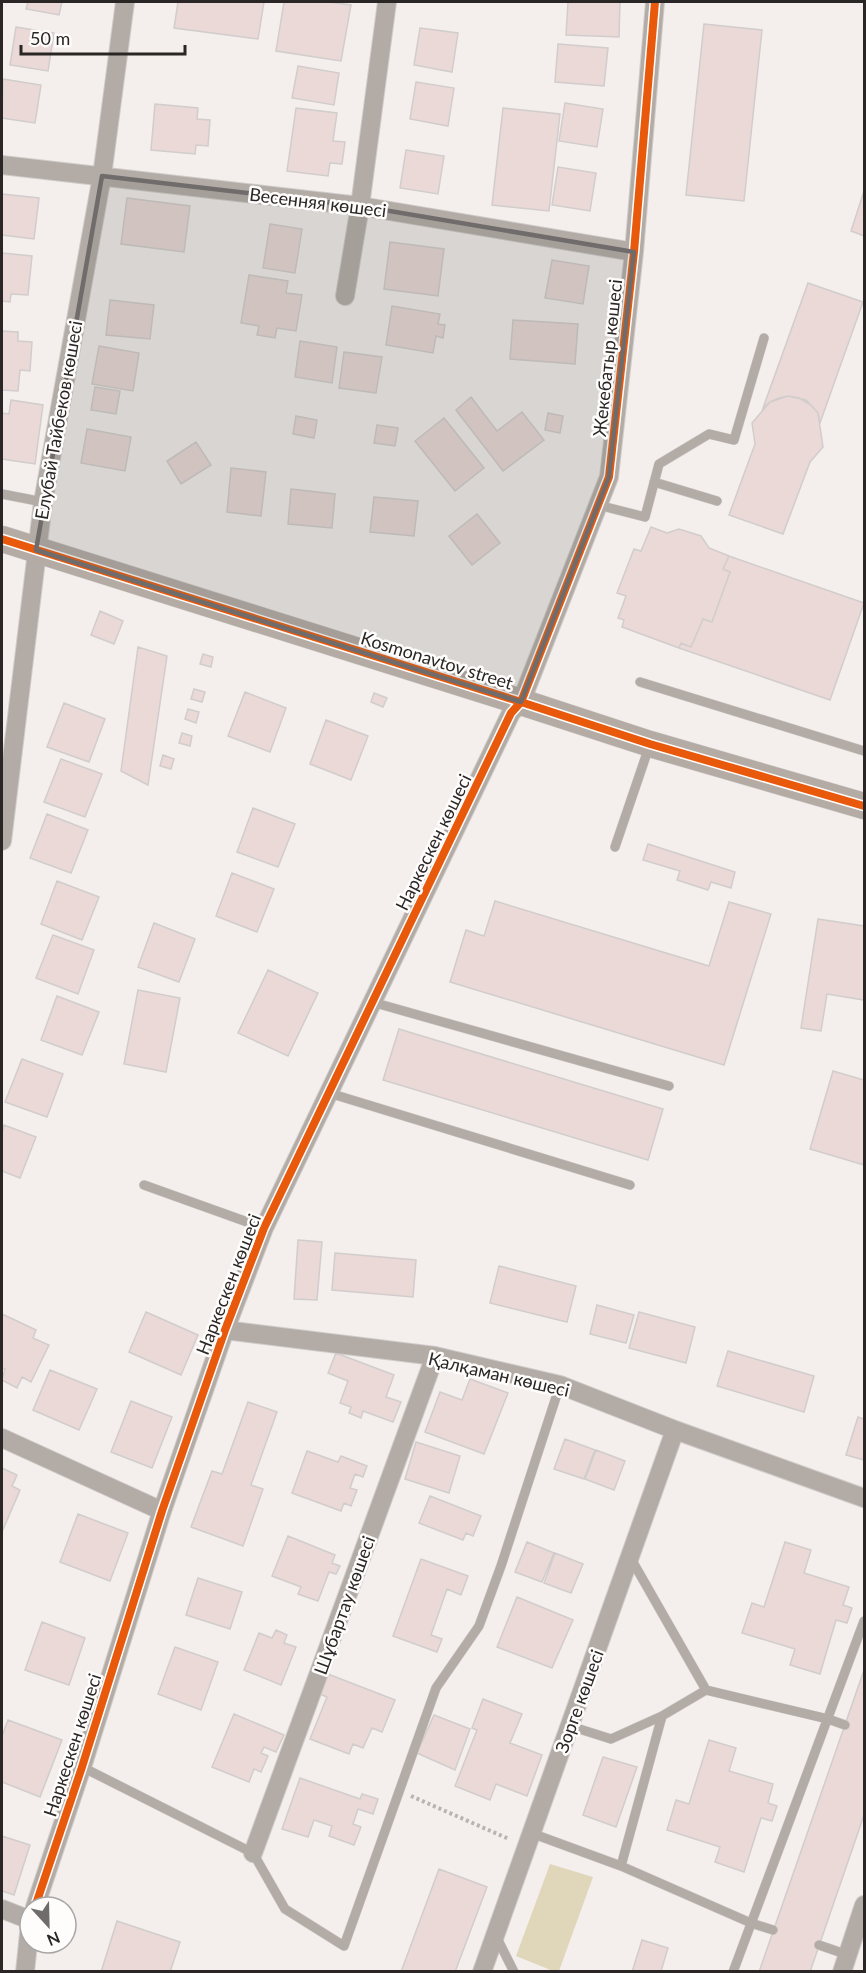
<svg xmlns="http://www.w3.org/2000/svg" width="866" height="1973" font-family="Lato,sans-serif">
  <style>
    .green { fill: #e0d6ba }
    .building { fill: #ead9d6; stroke: #d1cdcc; stroke-width: 1.5 }
    .lines { fill: none; stroke-linecap: round; stroke-linejoin: round }
    .lane-casing { stroke: #cfccca; stroke-width: 10 }
    .street-casing { stroke: #cfccca; stroke-width: 20 }
    .secondary-casing { stroke: #cfccca; stroke-width: 27 }
    .path { stroke: #b8b4b1; stroke-width: 4; stroke-dasharray: 3 3; stroke-linecap: butt }
    .lane { stroke: #b3aca6; stroke-width: 9 }
    .street { stroke: #b3aca6; stroke-width: 18 }
    .secondary { stroke: #b3aba4; stroke-width: 26 }
    .cycleway-casing { stroke: #fffdfc; stroke-width: 11 }
    .cycleway { stroke: #e8590c; stroke-width: 8 }
    .marked { fill: #706c6b; fill-opacity: 0.2; stroke: #706c6b; stroke-width: 4.5; stroke-linejoin: round }
    .labels { text-anchor: middle; dominant-baseline: central; stroke-width: 5; stroke-linejoin: round; paint-order: stroke }
    .street-label { font-size: 18px; fill: #292625; stroke: #fffdfc }
  </style>
  <rect width="100%" height="100%" fill="#f4efed"/>
  <path class="green" d="M550,1864l43,13 -34,94h-6l-37,-15z"/>
  <path class="building" d="M28,2h34l-3,13 -33,-6z
    M178,2h86l-6,37 -84,-11z
    M284,2h44l23,3 -10,56 -65,-10z
    M568,2h52l-1,35 -53,-2z
    M704,24l58,6 -18,171 -58,-6z
    M16,27l38,6 -6,38 -38,-6z
    M420,28l38,5 -6,39 -38,-7z
    M558,44l50,4 -4,38 -49,-4z
    M298,66l41,7 -5,32 -42,-7z
    M3,79l38,6 -6,38 -33,-5z
    M416,82l38,6 -6,38 -38,-7z
    M565,103l38,6 -6,38 -38,-6z
    M155,104l43,4 -1,11 13,1 -2,26 -12,-1 -1,9 -44,-4z
    M296,108l41,5 -4,28 12,1 -3,22 -12,-1 -2,13 -41,-5z
    M503,108l57,6 -11,97 -57,-6z
    M406,150l38,6 -6,38 -38,-6z
    M558,167l38,6 -6,38 -38,-6z
    M864,191v45l-13,-5z
    M2,194l37,4 -5,41 -32,-4z
    M127,198l63,8 -6,46 -63,-8z
    M270,224l32,5 -7,44 -32,-5z
    M390,242l54,7 -6,47 -54,-7z
    M2,253l30,3 -4,39 -17,-1 -1,8 -8,-1z
    M552,260l37,6 -6,38 -38,-6z
    M249,275l39,6 -2,12 16,2 -6,36 -19,-3 -2,10 -18,-3 2,-9 -18,-3z
    M808,283l55,19 -43,121 -2,-10 -7,-8 -12,-7 -11,-2 -9,2 -9,4 -7,6z
    M110,300l44,5 -4,34 -44,-4z
    M392,306l48,8 -2,10 7,1 -2,13 -7,-2 -3,17 -47,-8z
    M513,320l65,4 -3,40 -65,-5z
    M2,331l16,1v9l14,1 -2,29 -10,-1 -2,21 -16,-1z
    M300,341l37,6 -5,36 -37,-6z
    M99,346l40,7 -6,38 -41,-7z
    M344,352l38,5 -6,36 -37,-5z
    M95,387l25,4 -4,23 -25,-4z
    M788,396l18,4 12,13 5,34 -13,15 -27,72 -54,-19 26,-71 -3,-21 18,-21z
    M471,397l26,34 25,-19 22,28 -41,31 -47,-61z
    M11,400l32,5 -8,59 -33,-5v-46l7,1z
    M548,413l15,3 -3,17 -15,-3z
    M296,416l21,4 -3,18 -21,-4z
    M444,418l40,50 -29,23 -40,-50z
    M377,425l21,3 -3,18 -21,-3z
    M87,429l44,8 -6,34 -44,-8z
    M196,442l15,23 -30,19 -14,-23z
    M231,468l35,4 -5,44 -34,-4z
    M291,489l44,5 -3,34 -44,-4z
    M374,497l44,4 -4,35 -44,-4z
    M477,514l23,29 -28,22 -23,-29z
    M651,527l16,6 12,-4 22,7 8,12 20,8 -6,13 7,3 -18,50 -9,-3 -12,28 -10,-4 -2,5 -57,-21 2,-7 -6,-2 8,-22 -9,-3 17,-44 7,2z
    M729,556l135,47 -34,97 -151,-52 2,-5 10,4 12,-28 9,3 18,-50 -7,-3z
    M100,611l23,10 -9,23 -23,-9z
    M138,647l29,9 -19,129 -27,-14z
    M203,654l10,3 -2,10 -11,-3z
    M194,689l11,3 -3,10 -11,-3z
    M245,692l41,16 -16,44 -42,-16z
    M374,693l13,5 -4,9 -12,-5z
    M64,703l41,16 -16,43 -42,-15z
    M188,709l11,3 -3,11 -11,-4z
    M326,720l42,16 -17,44 -41,-16z
    M182,733l10,3 -2,10 -11,-3z
    M163,755l11,4 -3,10 -11,-3z
    M61,759l41,15 -17,43 -41,-15z
    M253,808l42,16 -17,43 -41,-15z
    M47,814l41,16 -17,43 -41,-15z
    M648,844l87,28 -4,16 -20,-6 -3,8 -31,-10 3,-9 -37,-11z
    M232,873l42,16 -17,43 -41,-16z
    M57,881l42,16 -17,43 -41,-16z
    M495,901l214,65 20,-64 42,12 -47,151 -274,-83 16,-52 18,6z
    M818,919l46,7v74l-37,-6 -6,37 -20,-3z
    M154,923l41,16 -16,43 -41,-15z
    M53,935l41,15 -16,44 -42,-16z
    M268,970l50,23 -30,63 -50,-23z
    M138,990l42,8 -14,74 -42,-8z
    M57,996l42,16 -17,43 -41,-15z
    M399,1029l264,80 -15,51 -265,-80z
    M22,1059l41,15 -16,43 -42,-15z
    M833,1071l31,9v85l-54,-16z
    M4,1125l32,12 -16,41 -18,-7v-38z
    M298,1240l24,2 -5,58 -23,-1z
    M335,1253l81,7 -3,37 -81,-7z
    M499,1266l77,20 -9,36 -77,-19z
    M597,1305l37,10 -8,28 -36,-9z
    M146,1312l52,23 -17,40 -52,-23z
    M639,1312l56,15 -9,36 -57,-15z
    M2,1314l34,16 -3,8 16,7 -18,37 -9,-5 -5,11 -15,-8 3,-11 -3,-1z
    M728,1351l86,25 -10,36 -87,-26z
    M336,1353l58,22 -8,22 15,5 -8,20 -30,-11 -2,7 -12,-5 2,-6 -11,-4 8,-22 -20,-8z
    M50,1370l47,19 -18,41 -46,-20z
    M470,1379l38,14 -24,61 -59,-22 15,-40 22,8z
    M131,1401l41,16 -20,51 -41,-16z
    M248,1402l29,10 -26,73 12,4 -20,57 -52,-19 21,-56 10,3z
    M858,1417l6,2v41l-18,-5z
    M565,1439l30,11 -11,29 -30,-10z
    M416,1442l44,14 -11,37 -44,-14z
    M596,1450l29,11 -11,29 -29,-11z
    M307,1451l31,11 3,-6 26,10 -4,11 -8,-3 -5,14 7,2 -6,16 -7,-3 -3,8 -49,-18z
    M2,1468l15,7 -5,11 8,4 -18,42z
    M430,1496l51,20 -8,20 -7,-3 -3,7 -44,-17z
    M78,1514l50,19 -18,48 -50,-19z
    M288,1536l47,19 -3,8 8,3 -4,8 -7,-2 -11,29 -20,-7 3,-7 -29,-11z
    M527,1542l27,11 -12,29 -27,-10z
    M785,1542l26,8 -7,23 45,14 -6,18 9,3 -5,15 -11,-3 -16,54 -30,-9 5,-16 -53,-16 10,-30 12,4z
    M555,1553l28,11 -12,29 -27,-10z
    M421,1559l47,17 -7,19 -14,-6 -16,46 11,4 -5,13 -44,-16z
    M198,1578l44,14 -12,37 -44,-14z
    M517,1597l56,23 -21,48 -55,-21z
    M42,1622l43,16 -16,47 -44,-15z
    M276,1630l11,5 -3,8 12,4 -15,38 -37,-15 15,-37 13,5z
    M175,1647l43,15 -17,48 -43,-16z
    M864,1670v145l-54,157h-51z
    M328,1674l67,26 -13,32 -10,-4 -9,20 -10,-4 -4,10 -39,-15 17,-42 -7,-3z
    M483,1699l39,15 -12,29 32,12 -15,41 -31,-12 -6,16 -35,-14 22,-56 -5,-2z
    M234,1714l50,21 -8,17 -12,-5 -3,6 7,3 -7,16 -7,-3 -5,13 -37,-15z
    M434,1715l36,14 -15,41 -38,-17z
    M8,1720l54,20 -22,57 -38,-15v-46z
    M709,1740l27,8 -7,23 44,13 -5,19 9,3 -5,15 -11,-3 -17,54 -29,-10 5,-15 -53,-17 9,-30 13,4z
    M603,1757l34,10 -21,60 -33,-12z
    M300,1778l60,21 2,-5 16,5 -5,15 -15,-5 -5,15 8,3 -7,18 -25,-9 3,-10 -18,-6 -6,17 -26,-8z
    M2,1836l28,9 -16,50 -12,-4z
    M439,1869l48,18 -32,85h-54z
    M117,1921l63,21 -10,30h-69z
    M642,1940l26,8 -7,23 2,1h-31z"/>
  <g class="lines">
    <defs>
      <path id="lane" d="M654,482l63,19
        M2,494l41,8
        M598,505l47,12 14,-53 50,-30 25,6 30,-102
        M640,682l224,69
        M615,847l34,-100
        M372,1002l297,84
        M329,1093l301,92
        M144,1185l120,43
        M630,1557l76,133 122,29 17,6
        M570,1726l41,13 51,-23 44,-26
        M82,1767l171,86 32,56 59,37 92,-258 43,-62 22,-60 59,-181
        M531,1833l90,33 130,57 22,7
        M621,1866l41,-150
        M496,1936l18,36
        M819,1945l29,10
        M733,1972l131,-351"/>
      <path id="street" d="M2,165l358,41 274,46
        M345,296l15,-90 27,-204
        M2,841l41,-339 59,-326 23,-174
        M225,1330l210,26 125,29 115,45 189,68
        M2,1438l160,73
        M253,1853l182,-497
        M35,1907l47,-140 80,-256 63,-181 39,-102 247,-515 10,-11 88,-225 25,-225 21,-250
        M2,1909l28,11
        M25,1972l5,-48
        M482,1972l193,-542
        M842,1972l22,-67"/>
      <path id="secondary" d="M2,539l519,163 129,42 214,62"/>
    </defs>
    <use href="#lane" class="lane-casing"/>
    <use href="#street" class="street-casing"/>
    <use href="#secondary" class="secondary-casing"/>
    <path class="path" d="M411,1796l98,43"/>
    <use href="#lane" class="lane"/>
    <use href="#street" class="street"/>
    <use href="#secondary" class="secondary"/>
    <defs>
      <path id="cycleway" d="M2,539l519,163 129,42 214,62
        M35,1907l47,-140 80,-256 63,-181 39,-102 247,-515 10,-11 88,-225 25,-225 21,-250"/>
    </defs>
    <use href="#cycleway" class="cycleway-casing"/>
    <use href="#cycleway" class="cycleway"/>
  </g>
  <path class="marked" d="M102,176l258,30 274,46 -25,225 -88,225 -485,-152z"/>
  <g class="labels">
    <g class="street-label">
      <text transform="translate(318 202) rotate(7)">Весенняя көшесі</text>
      <text transform="translate(607 358) rotate(-84)">Жекебатыр көшесі</text>
      <text transform="translate(58 420) rotate(-80)">Елубай Тайбеков көшесі</text>
      <text transform="translate(437 660) rotate(17)">Kosmonavtov street</text>
      <text transform="translate(433 842) rotate(-64)">Наркескен көшесі</text>
      <text transform="translate(228 1284) rotate(-69)">Наркескен көшесі</text>
      <text transform="translate(499 1374) rotate(13)">Қалқаман көшесі</text>
      <text transform="translate(344 1605) rotate(-70)">Шұбартау көшесі</text>
      <text transform="translate(579 1701) rotate(-70)">Зорге көшесі</text>
      <text transform="translate(72 1745) rotate(-72)">Наркескен көшесі</text>
    </g>
  </g>
  <rect width="866" height="1973" fill="none" stroke="#292625" stroke-width="6"/>
  <g transform="translate(48 1925) rotate(158)"><circle r="28" fill="#fffdfc" stroke="#a9a7a6" stroke-width="1.5"/>
  <path d="M0-4.5L10 22L0 15L-10 22Z" fill="#706c6b"/>
  <text y="-9" font-size="16" font-weight="bold" text-anchor="middle" fill="#292625">N</text>
  </g>
  <path d="M21 45v9h164v-9" fill="none" stroke="#292625" stroke-width="3"/>
  <text x="30" y="45" font-size="18" fill="#292625" stroke="#fffdfc" stroke-width="4.5" paint-order="stroke">50 m</text>
</svg>
